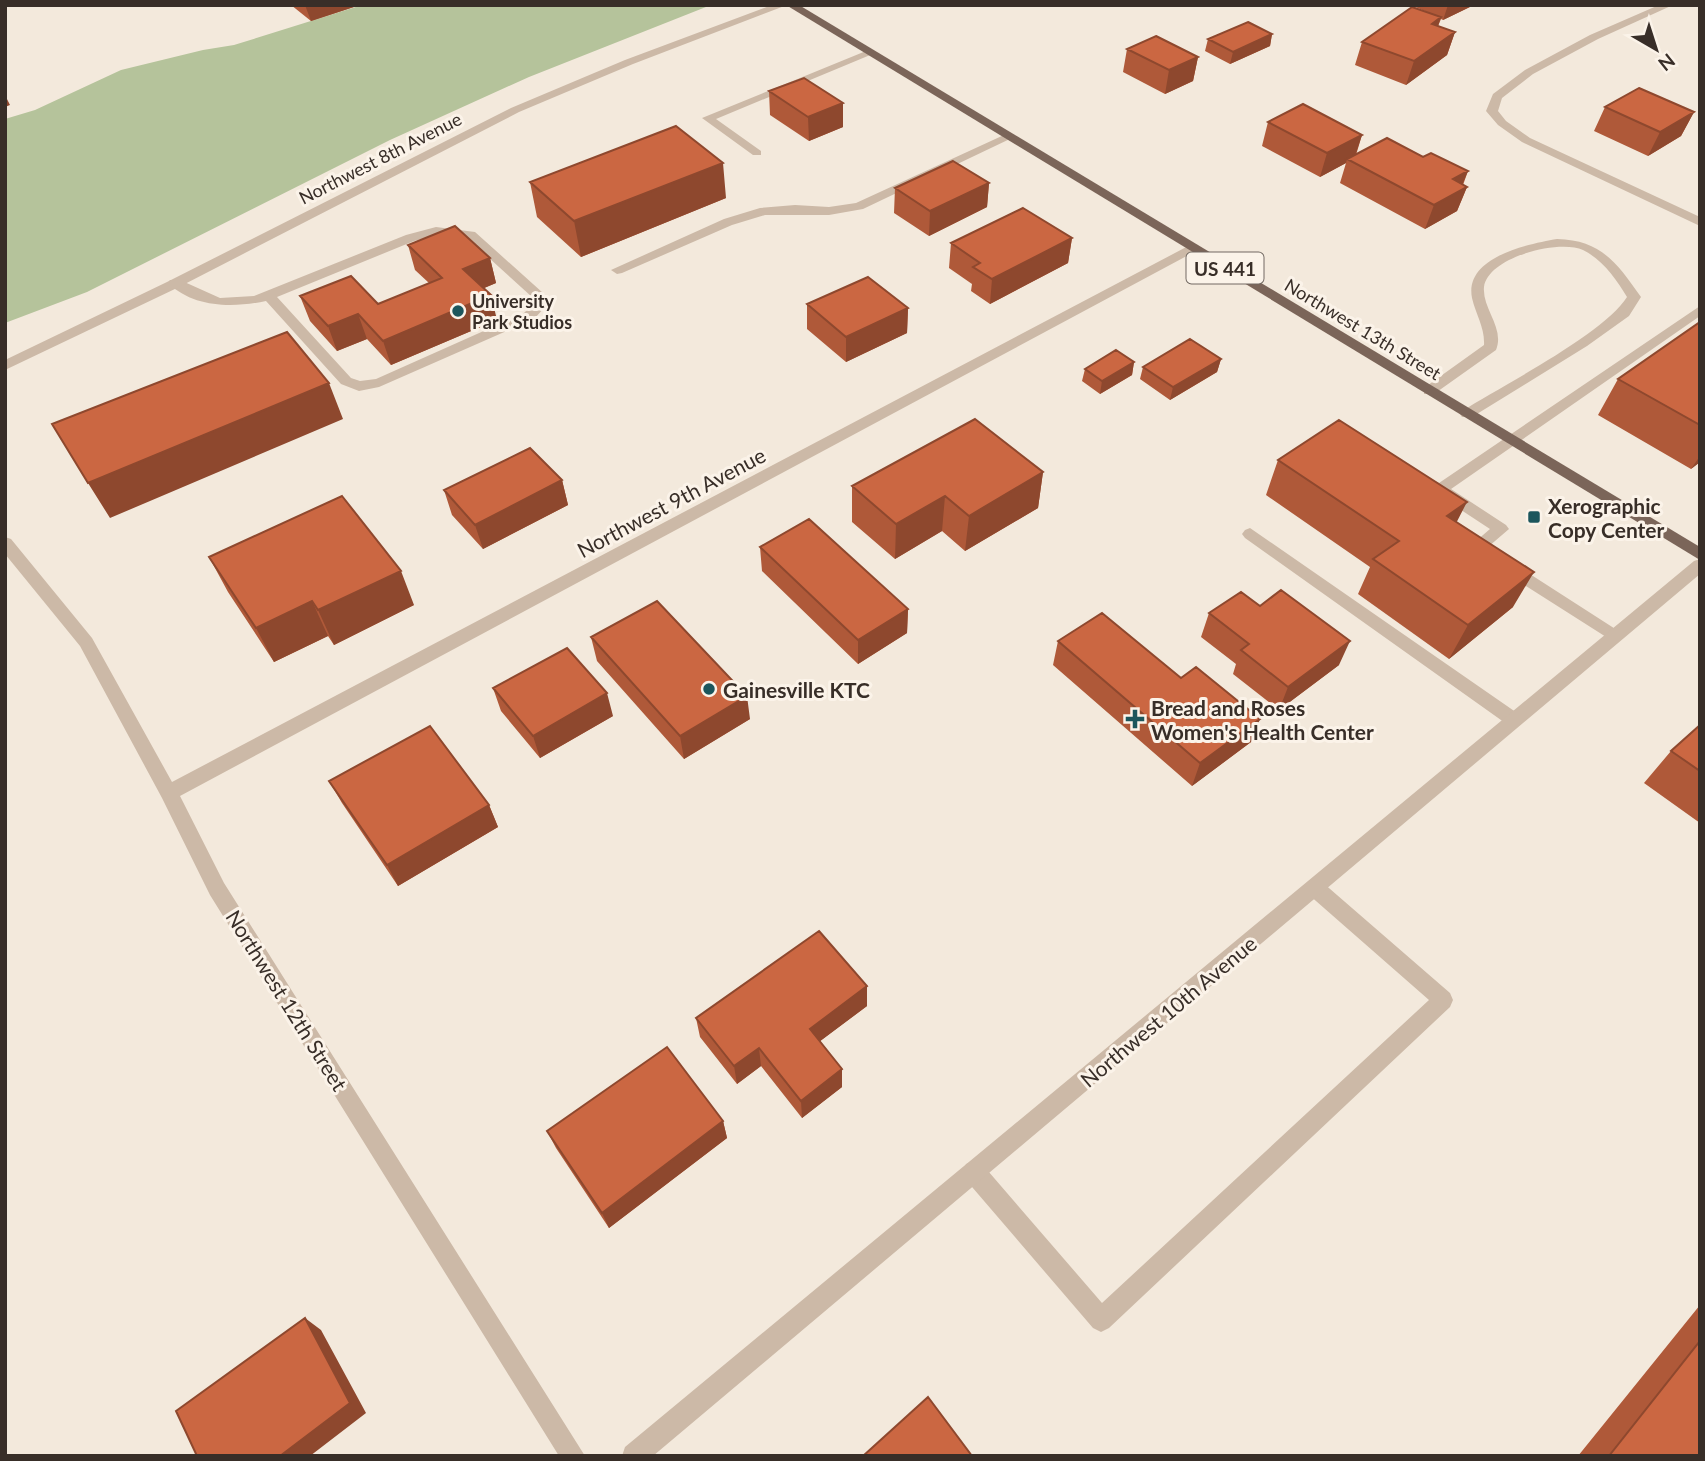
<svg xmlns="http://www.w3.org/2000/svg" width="1705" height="1461" font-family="Lato,sans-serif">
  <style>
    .green { fill: #b5c39b }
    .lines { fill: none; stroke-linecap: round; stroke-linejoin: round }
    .service { fill: #ccb9a7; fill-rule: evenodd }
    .minor { fill: #ccb9a7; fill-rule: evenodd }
    .tertiary { fill: #ccb9a7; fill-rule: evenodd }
    .primary { fill: #7b6559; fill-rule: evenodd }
    .wall { fill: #af5939 }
    .shaded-wall { fill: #8e482e }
    .building { fill: #cb6742; stroke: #8e482e; stroke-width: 2 }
    .poi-dot { fill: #1c565c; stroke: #fbf3e9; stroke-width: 2.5 }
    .labels { text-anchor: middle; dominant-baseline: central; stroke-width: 6; stroke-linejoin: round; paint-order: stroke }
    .far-street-label { font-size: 18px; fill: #382e28; stroke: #fbf3e9 }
    .far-poi-label { font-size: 18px; font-weight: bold; fill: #382e28; stroke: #fbf3e9; text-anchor: start }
    .shield { fill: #fbf3e9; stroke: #726962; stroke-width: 2 }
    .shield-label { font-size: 19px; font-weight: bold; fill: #382e28 }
    .street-label { font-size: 21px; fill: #382e28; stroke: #fbf3e9 }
    .poi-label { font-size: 21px; font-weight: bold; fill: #382e28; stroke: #fbf3e9; text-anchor: start }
  </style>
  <rect width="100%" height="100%" fill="#f3e9dc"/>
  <path class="green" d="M362,5h349l-182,72 -139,63 -303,152 -82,31v-204l30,-9 86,-40 82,-20 31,-5z"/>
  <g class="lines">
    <path class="service" d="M866,51l9,2 -159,66 45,32v4h-8l-51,-37z
      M1004,135l10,2 -151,72 -34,6h-64l-33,10 -110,48 -5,1 -6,-4 113,-51 36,-11 35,-3 34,2 27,-4z
      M436,227l39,5 68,61 3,13 -12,13 -155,68 -20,4 -18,-7 -75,-83c-33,7 -72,7 -98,-18l2,-3h10l40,18 34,-2 152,-61zM436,235l31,3 65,59v8l-8,8 -148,66 -16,2 -9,-3 -74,-81 137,-56z
      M1557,239c44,1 60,24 84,58l-12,19 -42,30 -115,71h-10l-2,-3 2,-3c40,-25 143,-78 165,-114 -11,-18 -24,-37 -44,-47 -24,-11 -95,7 -99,37 -2,22 21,41 12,63l-62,44h-10v-6l60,-43c1,-17 -8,-30 -12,-47 -8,-41 56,-54 85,-59z
      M1700,306v10l-249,173 55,36 3,4 -21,18 132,85 2,4 -8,6 -143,-91 -2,-4 21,-18 -73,-48 8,-5 14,7z
      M1250,528l270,187 3,5 -3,5h-12l-263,-187 -3,-4 3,-4z
      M1315,880l7,2 128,111 3,7 -3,7 -341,321 -8,4 -8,-4 -127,-148 -3,-8 3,-8 8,-3 8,3 120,139 327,-303 -121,-106 -3,-6 3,-6z"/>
    <path class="minor" d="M1659,5h14l-75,34 -65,35 -31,24 -4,13 8,10 24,17 170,79v9l-178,-84 -24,-17 -12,-14 7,-17 32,-24 65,-35z
      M1192,244l6,4 -2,3 -1016,545 44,87 361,573h-26l-349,-561 -48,-97 -82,-152 -75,-92v-17l6,2 81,99 80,144z
      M1700,559v15l-1047,882h-31l3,-9 1069,-886z"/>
    <path class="tertiary" d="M772,5h15l-154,59 -114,48 -342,176 -172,82v-10l162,-78 344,-174 114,-48z"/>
    <path class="primary" d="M786,5h13l901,542v13z"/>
  </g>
  <path class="wall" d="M291,5h69l-49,16z
    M1411,5h63l-31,15 -2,-1 -3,7 17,6 -8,23 -41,30 -51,-20 7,-23 65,-30z
    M1272,34l-2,12 -40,18 -25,-13 3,-12z
    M1127,49l71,8 -5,24 -28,13 -42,-22z
    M769,91l74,12v24l-34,14 -39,-26z
    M1605,107l89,5 -13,24 -33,20 -54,-25z
    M1268,122l94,13 -6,20 67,2 45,14 -5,14 4,2 -10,24 -32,18 -85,-46 6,-20 -26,14 -58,-31z
    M530,182l196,16 -145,59 -44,-40z
    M989,183l-2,24 -58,29 -35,-23 1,-25z
    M1072,238l-4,25 -78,41 -19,-13 1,-7 -23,-16 2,-25z
    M408,245l82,13 6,25 -12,5 13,32 -106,45 -24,-26 -30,12 -27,-30 -10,-25 78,8 51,-21 -14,-13z
    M807,304l101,4 -1,25 -61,29 -39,-33z
    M1700,322v140l-9,7 -93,-54 20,-36z
    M1221,359l-4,13 -47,28 -30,-21 3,-12z
    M1134,362l-2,13 -32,19 -18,-13 3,-12z
    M1278,460l178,62 57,85 -64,52 -91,-65 12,-27 -104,-72z
    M1043,472l-5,36 -73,43 -23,-20 -47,28 -43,-37v-36z
    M562,480l6,25 -85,44 -31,-34 -8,-25z
    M760,547l148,62 -1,24 -49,31 -96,-93z
    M209,557l205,48 -80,40 -6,-9 -54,26 -46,-70z
    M1209,613l130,52 -60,45 -46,-36 3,-10 -35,-27z
    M591,637l159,82 -66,40 -87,-98z
    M1058,641l193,101 -59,44 -139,-121z
    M493,688l120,28 -73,42 -39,-47z
    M1700,725v98l-56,-40 27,-32z
    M329,781l160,24 9,22 -100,59 -56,-83z
    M867,986v20l-47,35 22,28v18l-40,31 -41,-52 -24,18 -37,-47 -4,-19z
    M723,1121l4,17 -118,90 -53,-80 -9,-17z
    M1700,1305v151h-122z"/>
  <path class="shaded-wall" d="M305,5h55l-49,16z
    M1448,5h26l-31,15z
    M1441,17l-8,24 -1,-17z
    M1455,32l-8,23 -41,30 8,-24z
    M1272,34l-2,12 -40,18 3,-12z
    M1198,57l-5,24 -28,13 4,-24z
    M5,95l5,10 -5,2z
    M843,103v24l-34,14 -1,-24z
    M1694,112l-13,24 -33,20 12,-24z
    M1362,135l-8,24h-7l-1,4 -26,14 7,-24z
    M723,163l3,35 -145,59 -7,-36z
    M1468,171l-8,19 7,-3 -10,24 -32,18 9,-24 19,-26z
    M989,183l-2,24 -58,29 1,-25z
    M1072,238l-4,25 -78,41 2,-25z
    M490,258l6,25 -26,11 -7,-25z
    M491,295l6,25 -106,45 -8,-24z
    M908,308l-1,25 -61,29v-25z
    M358,314l9,25 -30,12 -9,-25z
    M1221,359l-4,13 -47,28 3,-13z
    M1134,362l-2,13 -32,19 2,-13z
    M329,383l14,36 -233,99 -22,-35z
    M1700,456v6l-9,7z
    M1043,472l-5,36 -73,43 4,-35z
    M562,480l6,25 -85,44 -8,-24z
    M945,496l-3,35 -47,28 1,-35z
    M1467,502l-18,35 -2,-21z
    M401,571l13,34 -80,40 -16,-35z
    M1534,572l-21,35 -64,52 19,-34z
    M312,601l16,35 -54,26 -18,-34z
    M908,609l-1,24 -49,31v-24z
    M1350,641l-11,24 -60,45 9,-23z
    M607,693l6,23 -73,42 -7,-22z
    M747,696l3,23 -66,40 -4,-23z
    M1260,719l-9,23 -59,44 8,-23z
    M489,805l9,22 -100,59 -11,-21z
    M867,986v20l-56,42 -1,-19z
    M759,1048l2,18 -24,18 -3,-18z
    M842,1069v18l-40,31 -1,-17z
    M723,1121l4,17 -118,90 -7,-15z
    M305,1318l16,12 45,83 -56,43h-30z"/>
  <path class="building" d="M1412,7l29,10 -9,7 23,8 -41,29 -52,-19z
    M1248,22l24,12 -39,18 -25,-13z
    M1156,36l42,21 -29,13 -42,-21z
    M804,78l39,25 -35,14 -39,-26z
    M1639,88l55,24 -34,20 -55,-25z
    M1303,104l59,31 -35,18 -59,-31z
    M676,126l47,37 -149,58 -44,-39z
    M1387,138l36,19 8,-4 37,18 -15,8 14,8 -33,18 -87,-46z
    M953,161l36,22 -59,28 -35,-23z
    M1023,208l49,30 -80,41 -19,-12 7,-4 -29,-20z
    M455,226l35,32 -27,11 28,26 -108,46 -25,-27 -30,12 -28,-30 51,-20 27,28 64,-26 -34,-33z
    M868,277l40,31 -62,29 -39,-33z
    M1700,322v103l-82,-46z
    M287,332l42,51 -241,100 -36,-59z
    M1190,339l31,20 -48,28 -30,-20z
    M1116,350l18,12 -32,19 -17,-12z
    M975,419l68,53 -74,44 -24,-20 -49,28 -44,-38z
    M1339,420l128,82 -20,14 87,56 -66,53 -95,-66 26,-18 -121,-81z
    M530,448l32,32 -87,45 -31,-35z
    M342,496l59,75 -83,39 -6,-9 -56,27 -47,-71z
    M809,519l99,90 -50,31 -98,-93z
    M1281,590l69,51 -62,46 -47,-37 8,-6 -40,-31 32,-21 19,14z
    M657,601l90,95 -67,40 -89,-99z
    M1102,613l79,65 15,-11 64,52 -60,44 -142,-122z
    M567,648l40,45 -74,43 -40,-48z
    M1700,725v46l-29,-20z
    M430,726l59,79 -102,60 -58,-84z
    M819,931l48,55 -57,43 32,40 -41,32 -42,-53 -25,18 -38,-48z
    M667,1047l56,74 -121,92 -55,-82z
    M305,1318l45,85 -70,53h-83l-21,-45z
    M1700,1341v115h-91z
    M928,1397l44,59h-109z"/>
  <g class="poi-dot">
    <circle cx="458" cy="311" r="7"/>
    <rect x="1527" y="510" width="14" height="14" rx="3.5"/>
    <circle cx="709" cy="689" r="7"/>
    <path d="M1131.5 708.5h7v7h7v7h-7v7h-7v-7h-7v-7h7z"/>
  </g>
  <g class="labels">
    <g class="far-street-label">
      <text transform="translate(380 158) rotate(-27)">Northwest 8th Avenue</text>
      <text transform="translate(1363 329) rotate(31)">Northwest 13th Street</text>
    </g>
    <g class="far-poi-label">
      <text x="472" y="301">University<tspan x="472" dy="21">Park Studios</tspan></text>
    </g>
    <rect class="shield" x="1186.5" y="252.5" width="77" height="31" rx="5"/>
    <g class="shield-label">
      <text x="1225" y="268">US 441</text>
    </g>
    <g class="street-label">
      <text transform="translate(671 502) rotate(-28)">Northwest 9th Avenue</text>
      <text transform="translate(287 1000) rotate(58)">Northwest 12th Street</text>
      <text transform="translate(1168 1011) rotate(-40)">Northwest 10th Avenue</text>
    </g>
    <g class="poi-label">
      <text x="1548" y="505">Xerographic<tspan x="1548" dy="24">Copy Center</tspan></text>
      <text x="723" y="689">Gainesville KTC</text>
      <text x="1151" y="707">Bread and Roses<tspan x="1151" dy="24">Women's Health Center</tspan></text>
    </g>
  </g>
  <rect width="1705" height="1461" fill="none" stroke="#382e28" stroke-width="14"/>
  <g transform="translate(1656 49) rotate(141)" stroke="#fbf3e9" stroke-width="5" paint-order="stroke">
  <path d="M0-5L12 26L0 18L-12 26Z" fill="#382e28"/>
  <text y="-10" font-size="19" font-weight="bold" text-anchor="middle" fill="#382e28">N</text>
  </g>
</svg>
